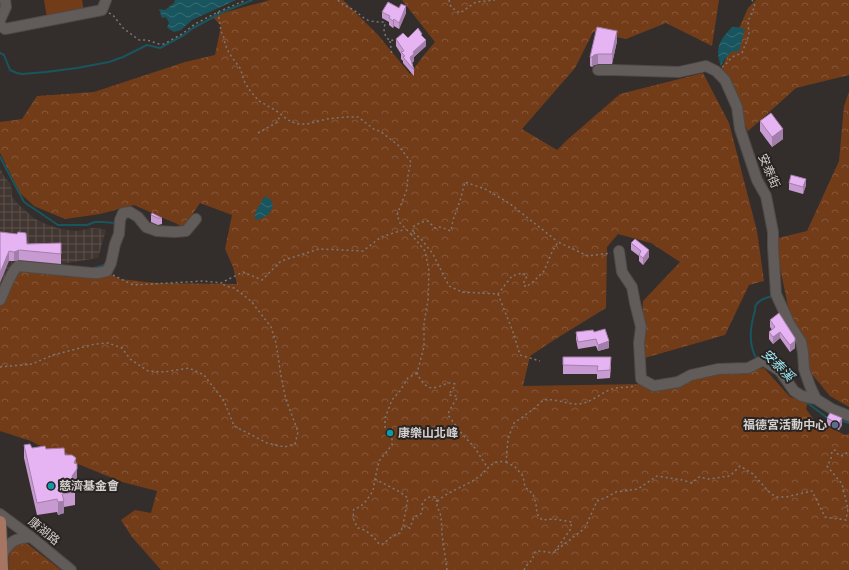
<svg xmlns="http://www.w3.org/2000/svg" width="849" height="570" font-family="'Archivo Narrow','Noto Sans TC',sans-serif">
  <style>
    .industrial { fill: url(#industrial-grid) }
    .forest { fill: url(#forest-crowns) }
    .garden { fill: #733c19 }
    .water { fill: url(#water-waves) }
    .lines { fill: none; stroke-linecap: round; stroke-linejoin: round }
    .stream { stroke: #19555e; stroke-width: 2 }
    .minor-casing { stroke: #4e4a48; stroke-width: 12 }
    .major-casing { stroke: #4e4a48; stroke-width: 14 }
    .path { stroke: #7c7875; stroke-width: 1.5; stroke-dasharray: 2 3; stroke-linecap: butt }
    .minor { stroke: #615c59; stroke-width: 10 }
    .major { stroke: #a67663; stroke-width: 12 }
    .wall { fill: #c79bd1 }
    .shaded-wall { fill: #a27eaa }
    .building { fill: #e7b4f3; stroke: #a27eaa }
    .service-dot { fill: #5c6f8a; stroke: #292421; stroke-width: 1.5 }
    .culture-dot { fill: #0f9aa8; stroke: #292421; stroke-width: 1.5 }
    .labels { text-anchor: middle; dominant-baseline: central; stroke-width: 4; stroke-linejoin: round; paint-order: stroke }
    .street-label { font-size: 12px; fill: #d4d1cf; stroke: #292421 }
    .poi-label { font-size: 12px; font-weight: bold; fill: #d4d1cf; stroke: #292421; text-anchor: start }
    .water-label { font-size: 13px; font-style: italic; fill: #9ceaf8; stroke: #292421 }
  </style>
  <defs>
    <pattern id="industrial-grid" width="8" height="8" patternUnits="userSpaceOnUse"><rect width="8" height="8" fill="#413630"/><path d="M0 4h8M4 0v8" fill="none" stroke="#5c524d"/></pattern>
    <pattern id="forest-crowns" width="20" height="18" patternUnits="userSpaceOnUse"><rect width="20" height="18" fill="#733c19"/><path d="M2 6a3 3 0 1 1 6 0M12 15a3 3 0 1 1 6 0" fill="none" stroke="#865739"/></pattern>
    <pattern id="water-waves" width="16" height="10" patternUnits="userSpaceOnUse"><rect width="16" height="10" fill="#19555e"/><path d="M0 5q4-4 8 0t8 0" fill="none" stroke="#3a6c74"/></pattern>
  </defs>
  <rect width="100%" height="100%" fill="#332e2b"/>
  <path class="industrial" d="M0,168l5,10 6,6 1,13 7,8 16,14 13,6 13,4 16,2 16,-3 9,1 4,1 -8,28 -37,6 -6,2 -42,-5 -13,28z"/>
  <path class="forest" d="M270,0h73l35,35 32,39 14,-19 11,-13 -33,-42h317l-7,46 -46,-23 -40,16 -33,-7 -18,36 -53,61 35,21 10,-10 53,-46 83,-21 26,50 28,108 7,50 -15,4 -24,50 -84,24 2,-58 37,-39 -29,-19 -33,-9 -11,13 -1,61 -52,32 -24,16 -7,30 121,-2 120,-16 26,29 18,5 -2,7 8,11 31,15 4,-1v136h-688l-29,-33 -11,-17 14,-10 16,3 6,-22 -35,-9 -61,-25 -30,-16 -31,-10v-131l14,-36 16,1 37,12 37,-6 16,8 36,4 81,1 -4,-17 -8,-18 7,-34 -32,-12 -16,24 -50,-22 -34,9 -35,5 -31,-13 -14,-13 -20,-40v-31l22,-3 15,-23 57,-4 91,-30 30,-7 6,-29 -9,-10z
    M756,0h93v75l-53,13 -48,43 -28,-59 28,-64z
    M849,92v315l-19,-11 -29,-35 -12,-50 -15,-72 33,-8 32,-70 5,-55z
    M23,542l6,3 32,25h-52l-1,-22z"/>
  <path class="garden" d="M44,0h38l2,11 -37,7z"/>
  <path class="water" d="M175,0h61l-44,20 -11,10 -7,2 -5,-3 -2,-2 2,-4 -3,-6 -4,1 -3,-9 6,1 9,-7z
    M732,27h5l8,2 -6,22 -8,1 -6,7 -4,7c-7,-18 -1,-26 11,-39z
    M264,197h3l4,3 2,6c-4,10 -8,12 -18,14v-7z"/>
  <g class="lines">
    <path class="stream" d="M0,53l4,2 6,15 7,3 5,1 24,-2 31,-4 32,-6 14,-5 24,-12 13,3 24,-13 9,-7 30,-16 29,-12
      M0,157l24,45 34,23h29l8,-3h7l14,1
      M93,268l12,-3 1,-1
      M757,359c-9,-13 -7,-33 -2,-48 0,-2 0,-5 1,-6 3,-5 12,-8 17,-9
      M805,401l21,16h3
      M839,420l10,3"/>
    <defs>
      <path id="minor" d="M0,20l6,-13 -1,-7
        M0,25l5,4 97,-19 4,-10
        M598,70h15l66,2 27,-6 10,5 9,9 12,27 3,22 17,51 9,16 7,36v15l3,47 14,31 11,17 2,11 1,16 6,17 6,13 16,10 17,7
        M619,251l3,21 10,15 3,16 6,24 -2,16 2,36 13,7 24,-4 13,-7 27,-6 30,-1 14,-7 4,1 14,9 14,20 8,5 14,3
        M0,300c5,-10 10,-27 18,-34l74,7h6l9,-2 4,-8 4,-19 4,-10 1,-14 3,-7 7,-1 8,5 8,10 11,4 18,1 11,-1 10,-12
        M0,514l31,23 40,33
        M2,555c8,-14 13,-17 29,-18"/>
      <path id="major" d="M0,522l2,48"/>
    </defs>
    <use href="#minor" class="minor-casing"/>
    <use href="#major" class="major-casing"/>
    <path class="path" d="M338,0c4,5 11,7 17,11 5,3 9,9 16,10 5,1 9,1 13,1l1,2c-2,8 -1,11 5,17l9,-3
      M449,0l2,7 9,6 16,-11 19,-2
      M218,12l3,19 3,7 1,6 4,9 11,15 5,15 6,9 8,9 16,9 13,10 9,4h10l20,-5 20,-2h11l17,13 5,1 5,4 13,10 13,17 -3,13 -1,14 -10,26 3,8 11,11 2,-2 8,7 12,15 16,32 13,6 36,2 14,-18 10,-3 5,3 -4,8 3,3 8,-6 10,-10 8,-19 6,-10 30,14 23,-3
      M109,13l4,2 10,13 16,12h8l12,4h5l18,-10 13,-10 23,-12 28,-12
      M390,41l2,15
      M722,67l3,-2 7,-8 10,-4 7,-18 -1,-14 7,-15 -3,-6
      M258,133l18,-10 5,-8
      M413,232l1,-6 8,-4 6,-1 7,7 6,-1 10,4 2,-11 7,-19 5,-19 20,7 24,14 49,39
      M411,234l14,17 4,20 -1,29 -4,23v24l-7,26c4,8 10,18 20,14 6,-1 10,-5 16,-4l2,1 -1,3 -5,7v1l8,1v2l-8,13 -1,4 15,20 12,13 12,19
      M113,275l20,10 71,-4 17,2 22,-11 19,8 19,-19 38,-12 44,2 18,-14 25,-8
      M498,294l15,38 7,23 20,6
      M0,367l32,-3 21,-9 42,-11 13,-1 14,5 8,11 18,12 16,1 25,-4 15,7 20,26 10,25 33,17 17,4 11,-3 3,-12 -5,-14 -7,-18 -5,-24 -5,-33 -5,-16 -20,-26 -17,-13 -8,-2 -5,-3
      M417,373l-9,5 -8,13 -8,9 -7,18v11l7,7v9l-13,16 -4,18 -2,12 -7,10 -6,6 -6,2 -1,3 1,9 4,7c8,1 16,9 21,16h4l7,-6 10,-5 3,-7 7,2 4,-11c3,-1 7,-2 8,-5 1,-2 0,-5 0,-7 2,-6 7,-9 13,-8l2,5
      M506,462l9,5 8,9 2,11 8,7 3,10 1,10 5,6 11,-1 19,3 -2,8 -15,21
      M375,479l25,13 8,6 -5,27
      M447,570l-5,-36 -1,-18 -4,-10v-4c9,-10 29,-16 40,-24 8,-5 11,-13 20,-16 3,-1 6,0 9,0l2,-23 4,-11 2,-5 21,-15 8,-8c12,-2 23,4 34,4 13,0 23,-11 35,-15 8,-3 17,0 24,-4
      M524,570l2,-4 6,-6 3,-8 5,-1 13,2 32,-25 12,-27 10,-4 9,-5 22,-3 19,-13 25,4 10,3 7,-6 10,2 21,-3 10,-10 13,8 18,20 6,3h9l26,-6 13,26 21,3 2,-11 -6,-25 -15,-18 4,-7 1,-8 3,-1c5,9 7,6 14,1"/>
    <use href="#minor" class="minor"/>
    <use href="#major" class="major"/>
  </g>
  <path class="wall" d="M382,12l24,1 -7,16 -5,-3 -1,2 -4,-3v-3l-7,-4z
    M422,36l4,10 -12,11v4l-2,2 2,7v6l-11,-13v-2l-2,-2v-5l-5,-8v-7z
    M617,41l-5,23h-14l-4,1 -2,2 -2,-1v-9z
    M760,121l23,18 -11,8 -12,-16z
    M789,183l17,2 -3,9 -14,-4z
    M151,215l11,3v6l-4,1 -7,-3z
    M0,232l27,12 34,-1v21l-42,-4 -5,1h-5z
    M631,243l18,14 -6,8 -4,-4v-5l-8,-6z
    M770,320l25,28 -5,4 -10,-14 -7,6 -4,-5v-7l3,-2 -2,-3z
    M576,332h18l15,16 -11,3 -2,-5 -18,3 -2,-10z
    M563,357l48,9 -1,12 -13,1v-5h-34z
    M827,418l15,7 -3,5 -12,-5z
    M24,445l8,3 14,1 19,6 11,8 1,14v4l-3,5 1,6v13l-11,2v6l-6,2 -1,-3 -20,3 -13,-57z"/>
  <path class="shaded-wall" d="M406,6v7l-7,16v-6z
    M394,19v7l-1,2v-7z
    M617,31v10l-5,23v-10z
    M426,40v6l-12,11v4l-4,3v-7l3,-5z
    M598,54v10l-4,1 -2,2v-10l2,-2z
    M783,129v10l-11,8v-10z
    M806,179v6l-3,9v-7z
    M19,250v10l-5,1v-9z
    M649,250v7l-6,8v-7z
    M9,251v10l-9,22v-10z
    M780,332v6l-7,6v-7z
    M609,341v7l-11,3v-6z
    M795,341v7l-5,4v-7z
    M842,418v7l-3,5v-6z
    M76,458v12l1,-6v17l-5,8v-13z
    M64,501v12l-6,2v-13z"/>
  <path class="building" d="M388,2l11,6 2,-4 5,2 -7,17 -5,-4 -1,2 -4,-3 1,-2 -8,-4z
    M597,27l20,4 -5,23h-14l-4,1 -2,2h-2z
    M418,28l4,6 -1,1 5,5 -13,12 1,2 -4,3 4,13 -11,-13 2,-1 -4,-4 3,-1 -8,-12 7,-6 5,5z
    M771,113l12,16 -11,8 -12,-16z
    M791,175l15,4 -3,8 -14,-4z
    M152,213l10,5h-4l-7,-3z
    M0,232l17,2 1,-2 8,1 1,11 34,-1v11l-42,-4 -5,2 -5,-1 -9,22z
    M635,239l14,11 -6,8 -4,-3 2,-4 -10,-8z
    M779,313l16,25v3l-5,4 -10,-13 -7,5 -4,-5 6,-5 -5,-7z
    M605,329l4,12 -11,4 -2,-6 -18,3 -2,-10 17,-2 1,2z
    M563,357h48l-1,13 -13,1 1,-5 -35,-1z
    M830,413l12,5 -3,6 -12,-6z
    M30,444l2,4 13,-2 1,3 18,-1 1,7h7l4,3 -2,5 3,1v5l-5,7 3,16 -13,2 2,7 -6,1 -1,-3 -20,4 -13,-58z"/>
  <circle class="service-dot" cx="835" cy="425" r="4"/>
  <g class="culture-dot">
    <circle cx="390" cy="433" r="4"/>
    <circle cx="51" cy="486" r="4"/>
  </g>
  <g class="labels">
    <g class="street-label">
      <text transform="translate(769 171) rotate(67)">安泰街</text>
      <text transform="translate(44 531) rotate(39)">康湖路</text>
    </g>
    <g class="poi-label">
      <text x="827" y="425" text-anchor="end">福德宮活動中心</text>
      <text x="398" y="433">康樂山北峰</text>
      <text x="59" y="486">慈濟基金會</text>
    </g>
    <g class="water-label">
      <text transform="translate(778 365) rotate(45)">安泰溪</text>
    </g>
  </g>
</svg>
